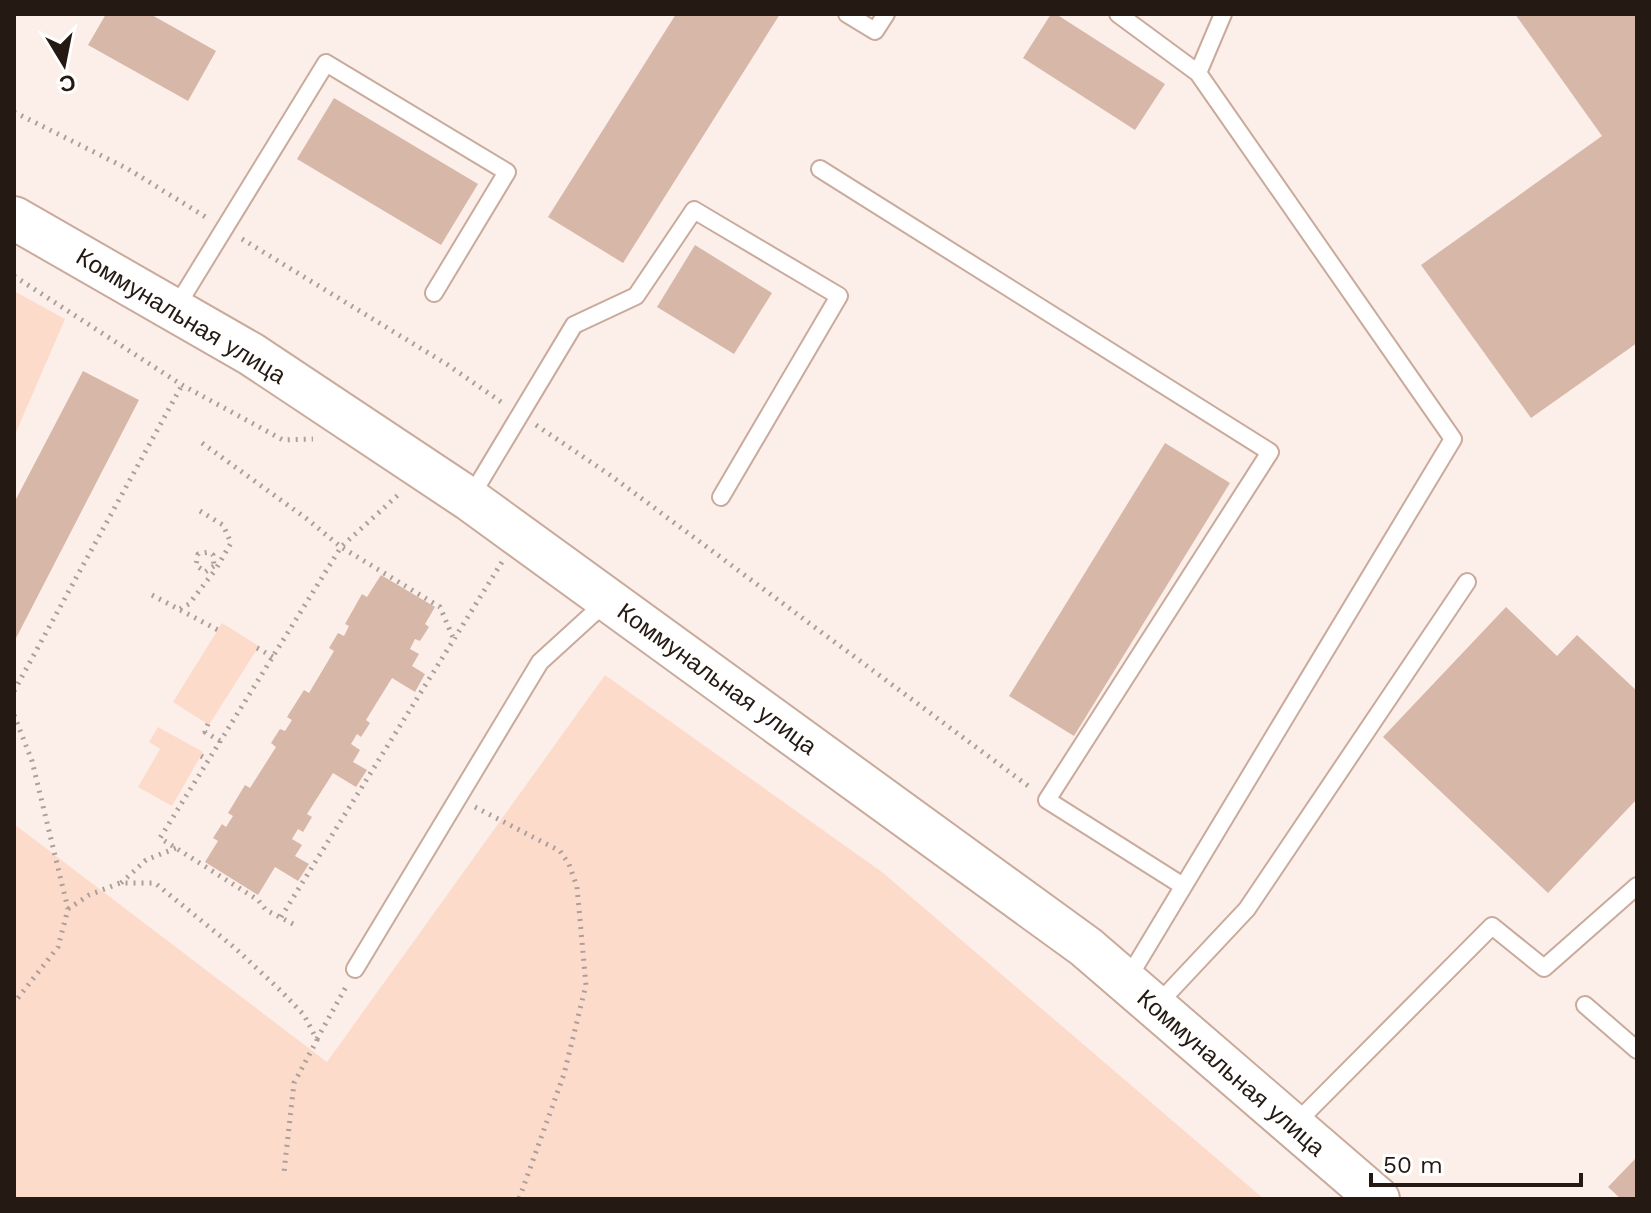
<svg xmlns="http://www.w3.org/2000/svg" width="1651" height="1213" font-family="'Work Sans',sans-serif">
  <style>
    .green { fill: #fddbcb }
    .building { fill: #d6b7a8 }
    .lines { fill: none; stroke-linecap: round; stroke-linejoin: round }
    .service-casing { stroke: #c9aa9b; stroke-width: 20 }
    .tertiary-casing { stroke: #c9aa9b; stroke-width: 46 }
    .path { stroke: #ac9f99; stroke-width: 5; stroke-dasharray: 2 6; stroke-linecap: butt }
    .service { stroke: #fff; stroke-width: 16 }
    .tertiary { stroke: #fff; stroke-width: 42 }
    .labels { text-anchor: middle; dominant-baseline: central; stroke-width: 7; stroke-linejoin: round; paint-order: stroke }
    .street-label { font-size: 24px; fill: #241913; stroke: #fff }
  </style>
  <rect width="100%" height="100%" fill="#fcefe9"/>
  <path class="green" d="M14,291l51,28 -51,118z
    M222,623l37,23 -50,79 -36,-23z
    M605,675l277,197 382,327h-1250v-375l313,238z
    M158,727l45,25 -31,54 -34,-19 22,-38 -11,-7z"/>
  <path class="building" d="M106,14h44l66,37 -28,50 -100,-56z
    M676,14h104l-157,249 -75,-46z
    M1051,14h5l109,70 -30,46 -112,-72z
    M1515,14h122v329l-106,75 -110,-153 181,-129z
    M334,98l144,86 -37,61 -144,-86z
    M695,245l77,48 -38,61 -77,-47z
    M83,371l56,29 -125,242v-139z
    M1165,443l65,40 -156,253 -65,-40z
    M381,575l54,32 -10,17 4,3 -9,14 -5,-2 -5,10 9,5 -7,12 13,8 -10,18 -23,-14 -26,42 4,3 -9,14 -4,-3 -6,10 9,6 -7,12 14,8 -11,17 -23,-14 -26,41 5,3 -9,15 -5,-3 -6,10 10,6 -7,11 14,8 -11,17 -23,-14 -17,28 -53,-33 13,-21 -5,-3 9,-14 4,3 7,-11 -5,-3 17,-28 5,3 26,-41 -5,-4 9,-14 5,2 7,-11 -5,-3 17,-27 5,3 25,-42 -5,-3 9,-15 6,3 5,-10 -4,-2 17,-30 5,3z
    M1506,607l51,49 20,-21 60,56v108l-89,94 -165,-156z
    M1635,1159l2,40h-16l-13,-12z"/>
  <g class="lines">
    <defs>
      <path id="service" d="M847,14l28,17 11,-17
        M1118,14l80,59
        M820,169l450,283 -223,348 136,86
        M175,309l151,-246 181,109 -73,121
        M470,498l104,-173 62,-29 58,-86 145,86 -118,201
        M355,969l185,-307 68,-62
        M1127,980l326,-541 -255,-366 25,-59
        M1585,1005l52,45
        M1156,1006l91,-97 220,-327
        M1294,1125l198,-199 52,42 93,-82"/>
      <path id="tertiary" d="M14,218l237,136 218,145 617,448 292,252"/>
    </defs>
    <use href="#service" class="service-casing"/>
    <use href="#tertiary" class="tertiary-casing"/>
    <path class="path" d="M14,112l114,57 81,50
      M242,239l206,126 56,39
      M14,276l168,109 101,55 30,-1
      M536,425l74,50 421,313
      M202,443l105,76 34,28 58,-53
      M200,511l23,14 8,18 -14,24 -3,-1 -1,-11 -4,-3 -11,2 -2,11 9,7 9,-6
      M152,595l66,35
      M180,609l9,-5 27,-35
      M257,648l16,9
      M14,691l168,-306
      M14,715l18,46 36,148 -10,38 -44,56
      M208,724l-3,8 15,9
      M201,756l7,4
      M475,807l85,44 9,13 8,23 9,98 -22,89 -45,125
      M121,883l25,-23 30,-12
      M68,909l21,-14 31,-12h35l80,65 46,43 23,24 13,25 -23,43 -10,89
      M281,917l221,-355
      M293,924l-27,-14 -8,-10 -98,-62 181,-291 99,60 14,33
      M317,1039l30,-54"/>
    <use href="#service" class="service"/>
    <use href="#tertiary" class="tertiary"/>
  </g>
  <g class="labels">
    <g class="street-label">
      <text transform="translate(181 316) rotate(31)">Коммунальная улица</text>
      <text transform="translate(717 679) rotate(36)">Коммунальная улица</text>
      <text transform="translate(1231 1073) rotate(41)">Коммунальная улица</text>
    </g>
  </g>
  <rect width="1651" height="1213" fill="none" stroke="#241913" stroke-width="32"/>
  <g transform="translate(64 64) rotate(170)" stroke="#ffffff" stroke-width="6" paint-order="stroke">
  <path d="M0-6L14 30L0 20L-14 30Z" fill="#241913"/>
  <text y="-12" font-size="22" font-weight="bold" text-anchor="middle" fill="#241913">С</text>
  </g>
  <path d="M1371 1173v12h210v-12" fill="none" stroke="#241913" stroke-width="4"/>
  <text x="1383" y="1173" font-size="24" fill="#241913" stroke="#ffffff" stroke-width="6" paint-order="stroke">50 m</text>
</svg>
